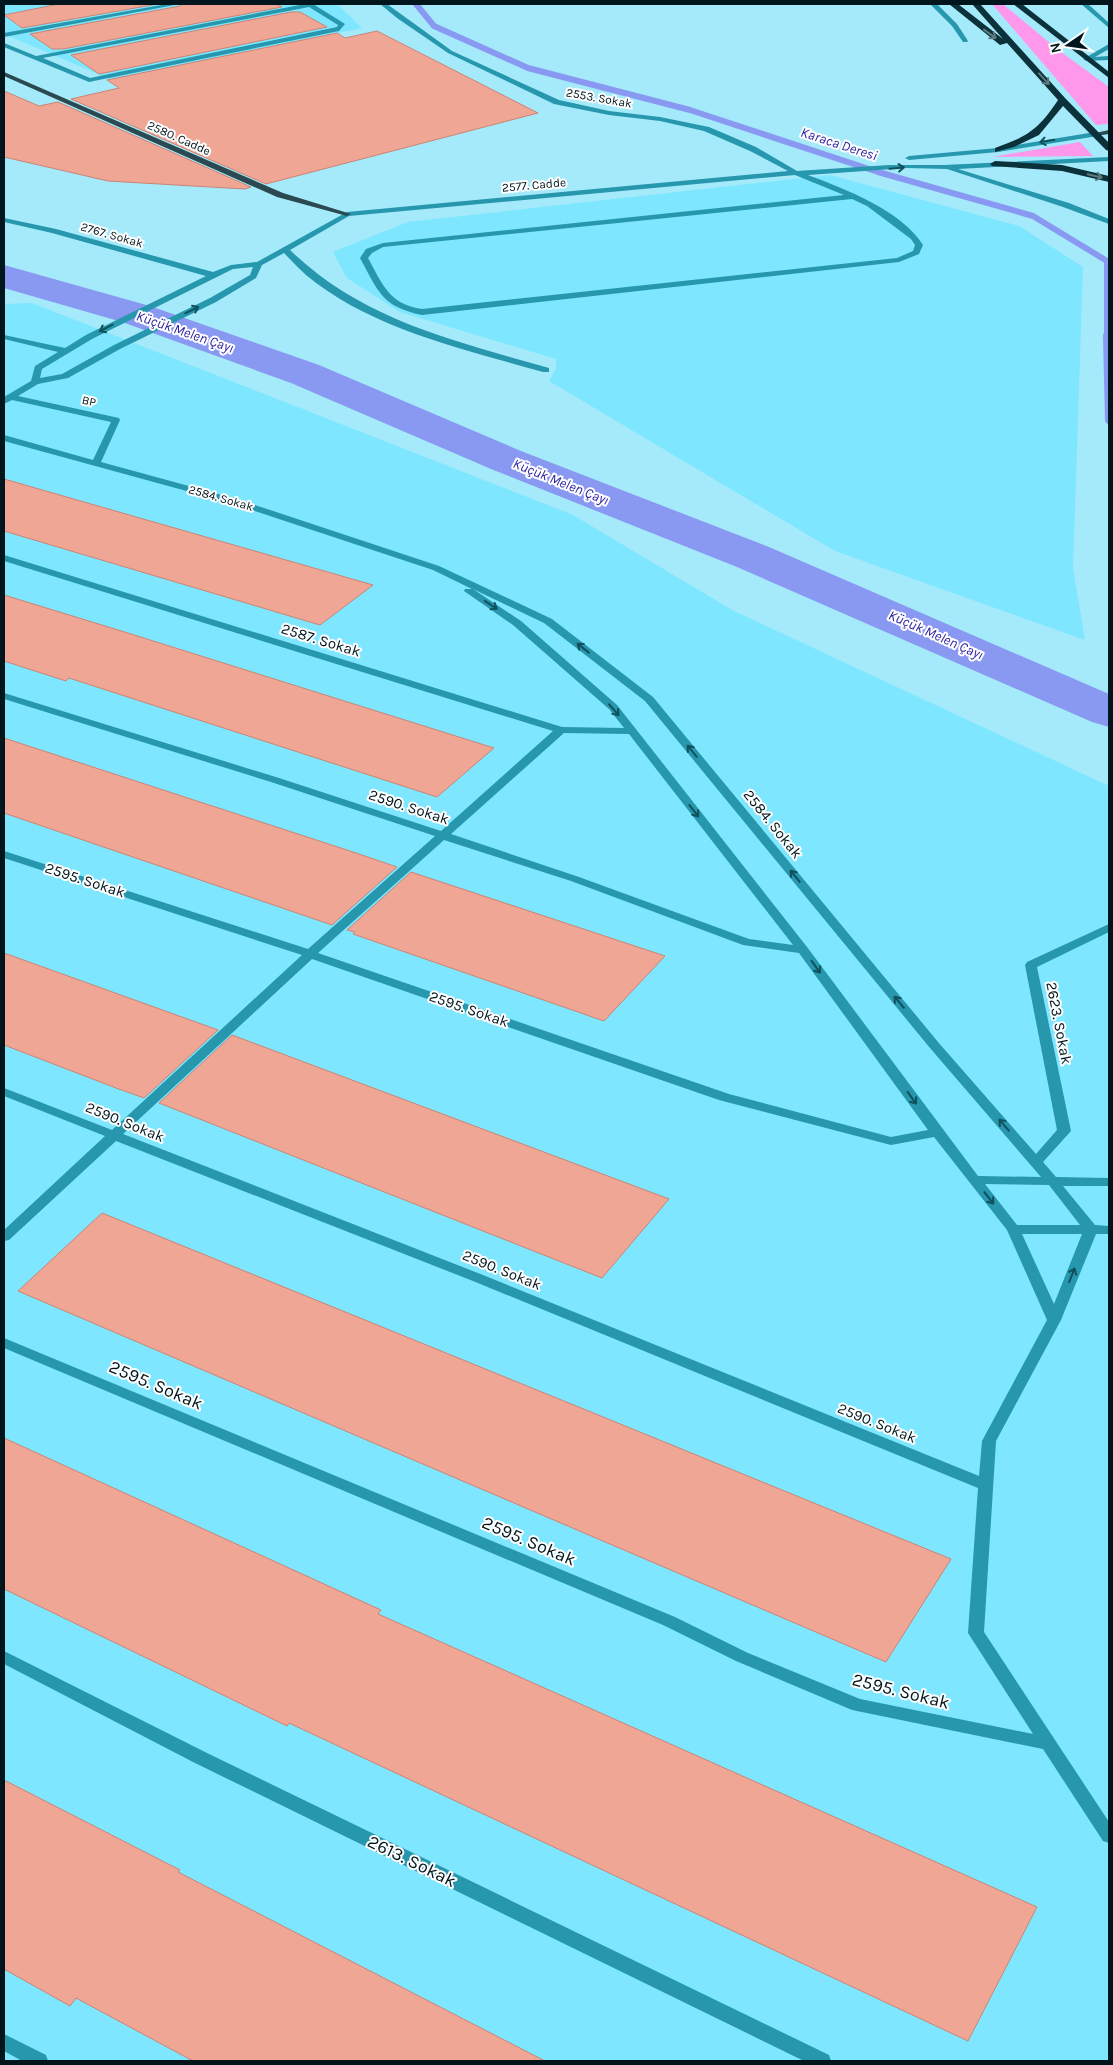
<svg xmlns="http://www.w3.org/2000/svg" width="1113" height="2065" font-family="Karla,sans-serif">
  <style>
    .built { fill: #7ee6fe }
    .green { fill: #ff97eb }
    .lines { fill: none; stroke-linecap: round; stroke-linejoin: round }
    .stream-far1 { stroke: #8999f2; stroke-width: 6 }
    .stream { stroke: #8999f2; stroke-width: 8 }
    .river { fill: #8999f2; fill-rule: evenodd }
    .building { fill: #f0a694; stroke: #cb8473 }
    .minor { fill: #2697ad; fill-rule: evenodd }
    .major { fill: #2b4951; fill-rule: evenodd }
    .highway { fill: #0b323b; fill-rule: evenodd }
    .oneway { stroke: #60797f }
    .oneway2 { stroke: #11505d }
    .labels { text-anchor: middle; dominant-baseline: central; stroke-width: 4; stroke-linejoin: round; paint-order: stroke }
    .far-street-label { font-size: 12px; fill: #00161c; stroke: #fefefe }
    .far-water-label { font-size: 14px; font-style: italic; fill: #291d9e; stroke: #fefefe }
    .street-label { font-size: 15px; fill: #00161c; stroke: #fefefe }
    .near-street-label { font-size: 18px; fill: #00161c; stroke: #fefefe }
  </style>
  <rect width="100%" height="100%" fill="#a4eafb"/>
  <path class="built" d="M4,4h333l25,24 -250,52 -108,-46z
    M830,175l189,51 64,41 -10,301 12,72 -250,-89 -286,-170 7,-12v-10l-156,-47 -53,-34 -14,-26 75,-30z
    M32,303l541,212 161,96 375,175v1275h-1105v-1757z"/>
  <path class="green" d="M992,4h11l54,45 52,38v37l-13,1z
    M1080,142l13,14 -101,1z"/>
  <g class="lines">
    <path class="stream-far1" d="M416,4l18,22 94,42 162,42 188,62 155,44 74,45v76"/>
    <path class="stream" d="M1107,336l2,84"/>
    <path class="river" d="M4,265l146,41 169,59 202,86 248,96 340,147v33l-17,-5 -355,-155 -246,-98 -200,-86 -169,-61 -118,-34z"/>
  </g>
  <path class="building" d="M59,4h99l-136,24 -18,-13z
    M182,4h95l5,3 -219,42h-11l-22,-15 150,-28z
    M291,12h9l27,15 -228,47 -28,-19z
    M377,31l161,82 -272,71 -195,-85 48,-11 -12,-8 230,-47 8,5z
    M4,91l35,15 19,-4 193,85 -6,2 -137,-8 -104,-24z
    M4,479l369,106 -53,40 -316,-94z
    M4,595l127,39 363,114 -57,49 -368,-119 -3,3 -62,-20z
    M4,738l349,114 44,15 -65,58 -328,-112z
    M411,872l254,84 -61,65 -251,-87 2,-2 -8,-2z
    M4,953l214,77 -74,68 -28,-10 -112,-43z
    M232,1035l8,3 429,161 -67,79 -443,-175z
    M102,1213l484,197 365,149 -65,103 -868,-371z
    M4,1438l377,172 -3,4 659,293 -69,134 -679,-318 -2,3 -283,-137z
    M4,1780l176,90 -2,2 367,189h-352l-117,-63 -6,8 -66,-37z"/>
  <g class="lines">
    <path class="minor" d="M167,4h13l-176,33v-4z
      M305,4h8l32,20 -6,7 -250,51 -85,-35v-4l32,13zM309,7l29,18 -1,2 -247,51 -47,-20z
      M380,4h7l65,47 107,49 50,11 51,6 49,10 47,20 41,24 92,-6h55l165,-8v4l-151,8 111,34 40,16v5l-46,-17 -116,-38 -40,-1 -99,7c37,14 93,35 115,70l-4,9 -20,8 -477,53c-40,-8 -44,-24 -62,-57l6,-9 17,-6 461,-48 -49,-20 -446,41 -59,34c72,70 165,91 259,118v4h-6c-80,-23 -172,-43 -237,-97 -8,-7 -15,-15 -22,-22l-22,12 -6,13 -40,24 -96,47 -52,29 -30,6 -20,12 101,22 1,2 -19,42 139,38 199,66 113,53 101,78 285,345 98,112 21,-24 -32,-165 2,-3 82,-38v8l-72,35 34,164 -28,31 13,15 53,1v8h-46l32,39 14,1v8h-13l-35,86 -65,121 -12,191 125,190v21l-6,-2 -60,-92 -191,-39 -116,-49 -73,-36 -659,-277v-10l671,279 73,36 112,46 173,35 -65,-101 10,-145 -505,-207 -357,-140 -107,99 -5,1v-11l101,-94 -101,-40v-8l108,42 190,-175 -298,-97v-7l304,98 127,-113 -164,-54 -267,-83v-6l275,85 162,53 112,-100 -549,-170v-6l558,172 62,1 -15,-19 -96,-84 -49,-34 1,-2h7l-39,-19 -199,-66 -230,-63v-6l89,25 18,-38 -99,-22 -8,4v-7l27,-16 4,-15 23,-14 -54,-13v-4l61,13 21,-13 120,-59 -154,-43 -48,-11v-4l52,11 157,43 18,-7 26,-3 90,-50 441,-41 -38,-20 -46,-20 -44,-10 -51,-6 -55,-11 -106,-51 -51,-35zM852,199l15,7 44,33 4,6 -2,6 -16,7 -475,51c-33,-5 -39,-24 -54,-51l4,-5 11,-6zM253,267l-3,8 -40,23 -96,47 -52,29 -22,4 2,-9 50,-30 141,-70zM473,589l71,34 101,78 285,347 111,129 -63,-1 -171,-229 -190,-242 -96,-84zM564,733l65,1 164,211 -44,-6 -170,-62 -128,-43zM444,840l127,41 172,64 56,8 129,177 -37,7 -162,-43 -411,-141zM312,959l407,141 172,45 43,-8 73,93 40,90 -65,121 -3,35 -496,-201 -360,-141zM985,1184l64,1 31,40h-63zM1022,1234h60l-28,70z
      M930,4h7l20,20 11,17 -1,1h-4l-11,-16z
      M1081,4h7l21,19v5z
      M1109,44v5l-14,8 14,-1v4l-23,1 -3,-2z
      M1095,132l4,2 -1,2 -100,16 -89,8 -4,-2 4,-2 89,-8z
      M4,1651l203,102 622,302 2,6h-27l-609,-298 -191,-99z
      M4,2034l42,21 2,6h-26l-18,-10z"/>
    <path class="major" d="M4,72l279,121 68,21 -4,2 -70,-19 -273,-121z
      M1109,130v4l-14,2 -4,-2z"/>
    <path class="highway" d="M949,4h9l45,35 -31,-35h8l85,94 44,45v8l-3,-1 -43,-44 -24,29 -25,12 -19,5v-4c32,-11 44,-19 63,-48l-51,-57 -7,2z
      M1013,4h9l87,68v6z
      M995,161l67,4 47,11v6l-47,-11 -70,-5 -2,-2z"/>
  </g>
  <defs><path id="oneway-shaft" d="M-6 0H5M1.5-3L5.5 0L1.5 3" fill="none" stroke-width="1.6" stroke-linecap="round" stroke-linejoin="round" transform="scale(1.25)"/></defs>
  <g class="oneway">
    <use href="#oneway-shaft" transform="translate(990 34) rotate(36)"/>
    <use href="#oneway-shaft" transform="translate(1044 79) rotate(48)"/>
    <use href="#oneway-shaft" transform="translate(1095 176) rotate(13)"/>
  </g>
  <g class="oneway2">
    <use href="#oneway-shaft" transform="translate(1047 141) rotate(170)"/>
    <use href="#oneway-shaft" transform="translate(897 168) rotate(-5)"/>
    <use href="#oneway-shaft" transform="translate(192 310) rotate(-26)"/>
    <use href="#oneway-shaft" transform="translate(106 328) rotate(153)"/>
    <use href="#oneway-shaft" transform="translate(491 605) rotate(34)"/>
    <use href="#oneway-shaft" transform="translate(583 648) rotate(-142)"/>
    <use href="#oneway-shaft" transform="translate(614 710) rotate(49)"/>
    <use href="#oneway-shaft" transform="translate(692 751) rotate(-129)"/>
    <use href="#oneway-shaft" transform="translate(694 811) rotate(52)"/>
    <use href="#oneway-shaft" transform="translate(795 876) rotate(-129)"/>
    <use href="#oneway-shaft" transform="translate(816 967) rotate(54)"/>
    <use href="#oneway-shaft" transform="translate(899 1002) rotate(-130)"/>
    <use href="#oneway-shaft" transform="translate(912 1098) rotate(54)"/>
    <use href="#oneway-shaft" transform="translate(1004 1125) rotate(-131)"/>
    <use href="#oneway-shaft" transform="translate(989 1198) rotate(52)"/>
    <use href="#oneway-shaft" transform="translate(1072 1275) rotate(-68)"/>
  </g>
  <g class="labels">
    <g class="far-street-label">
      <text transform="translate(599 98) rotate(10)">2553. Sokak</text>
      <text transform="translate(179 138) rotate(24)">2580. Cadde</text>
      <text transform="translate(534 185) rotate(-5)">2577. Cadde</text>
      <text transform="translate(112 235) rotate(16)">2767. Sokak</text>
      <text transform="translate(89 401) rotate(12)">BP</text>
      <text transform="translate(221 498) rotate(16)">2584. Sokak</text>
    </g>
    <g class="far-water-label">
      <text transform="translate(839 144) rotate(18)">Karaca Deresi</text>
      <text transform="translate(185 332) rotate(19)">Küçük Melen Çayı</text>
      <text transform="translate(561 482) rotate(22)">Küçük Melen Çayı</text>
      <text transform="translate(936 635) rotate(24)">Küçük Melen Çayı</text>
    </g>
    <g class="street-label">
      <text transform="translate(321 640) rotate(17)">2587. Sokak</text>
      <text transform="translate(409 807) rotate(18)">2590. Sokak</text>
      <text transform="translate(773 824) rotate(51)">2584. Sokak</text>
      <text transform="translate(85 880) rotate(18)">2595. Sokak</text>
      <text transform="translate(469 1009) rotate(19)">2595. Sokak</text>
      <text transform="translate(1059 1023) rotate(79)">2623. Sokak</text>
      <text transform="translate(125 1122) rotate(22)">2590. Sokak</text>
      <text transform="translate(502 1270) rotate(22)">2590. Sokak</text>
      <text transform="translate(877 1423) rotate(22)">2590. Sokak</text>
    </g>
    <g class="near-street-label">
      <text transform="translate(156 1385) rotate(23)">2595. Sokak</text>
      <text transform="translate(529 1541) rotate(23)">2595. Sokak</text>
      <text transform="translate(901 1691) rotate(14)">2595. Sokak</text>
      <text transform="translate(412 1861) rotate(26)">2613. Sokak</text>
    </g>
  </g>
  <rect width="1113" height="2065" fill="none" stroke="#00161c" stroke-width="10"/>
  <g transform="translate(1068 45) rotate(257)" stroke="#fefefe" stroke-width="4" paint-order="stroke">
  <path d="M0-4L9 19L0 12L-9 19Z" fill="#00161c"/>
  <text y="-8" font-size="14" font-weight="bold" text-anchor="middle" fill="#00161c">N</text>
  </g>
</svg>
